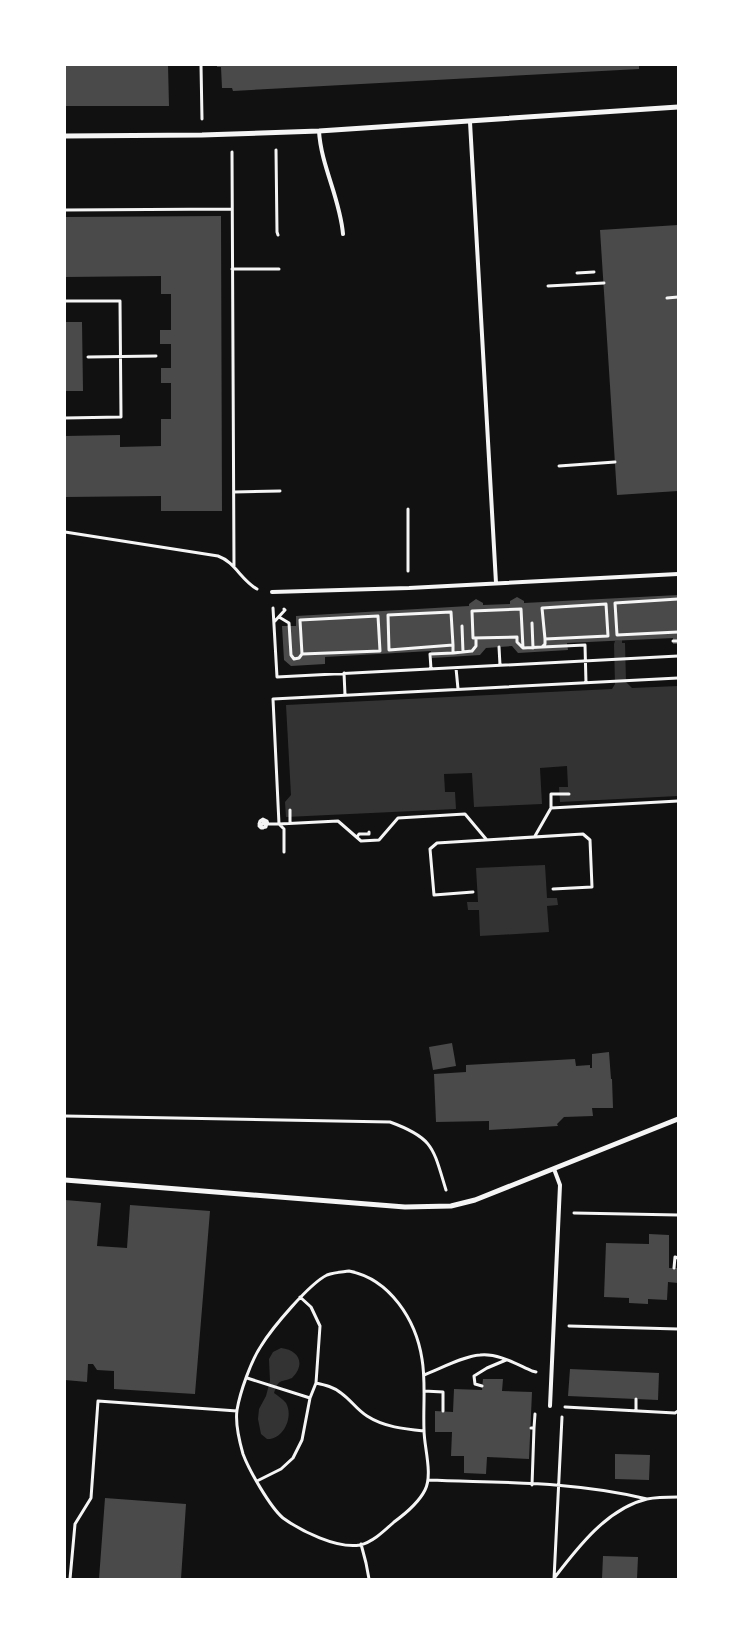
<svg xmlns="http://www.w3.org/2000/svg" width="743" height="1644" font-family="'Roboto Condensed',sans-serif">
  <style>
    .water { fill: #333 }
    .building { fill: #4a4a4a }
    .lines { fill: none; stroke-linecap: round; stroke-linejoin: round }
    .path { stroke: #f5f5f5; stroke-width: 3 }
    .service { stroke: #f5f5f5; stroke-width: 4 }
    .minor { stroke: #f5f5f5; stroke-width: 5 }
  </style>
  <rect width="100%" height="100%" fill="#111"/>
  <path class="water" d="M622,640v3h3l1,39 6,6 46,-2v110l-118,6 -1,-15h9l-1,-21 -27,2 2,36 -68,3 -2,-34 -28,1 1,18h10l1,17 -170,8 -1,-15 6,-7 -5,-90 326,-16 3,-5 -1,-40 1,-3z
    M545,865l2,33h10l1,7 -11,1 2,26 -69,4 -1,-26h-11l-1,-8h11l-2,-34z
    M281,1348c18,2 25,16 11,30 -12,5 -13,0 -18,15 4,3 9,6 12,10 8,14 -3,37 -19,36l-6,-5 -3,-15 1,-10 7,-13 4,-15 -1,-22 4,-7z"/>
  <path class="building" d="M65,65h103l1,41h-104z
    M217,65h422v4l-406,22 -1,-3h-10l-1,-21h-4z
    M221,216l1,295h-61v-15l-96,1v-61l55,-1v12l41,-1v-27h10v-36h-10v-15h10v-24h-11v-14h11v-36h-10v-18l-96,1v-60z
    M678,225v266l-61,4 -17,-265z
    M65,322h17l1,69h-18z
    M678,595v49h-5v-6l-106,5 1,7 -50,3 -6,-7 -26,2 -6,7 -48,3 -1,-7 -106,6v7l-34,2 -7,-6 -2,-34h14v-10l173,-10v-2l7,-5 7,4v2l27,-1v-3l7,-4 7,4v2z
    M452,1043l4,23 -23,4 -4,-23z
    M609,1052l2,27h1l1,29h-21l1,8 -29,1 -7,7 1,2 -69,4v-9l-53,1 -2,-48 32,-2v-7l109,-6 1,7 14,-1v3h2v-14z
    M65,1200l36,3 -4,43 30,2 3,-43 80,6 -15,183 -81,-5v-18l-17,-1 -4,-6h-5l-1,18 -22,-2z
    M649,1234l20,1v33h9v15l-10,-1 -1,18 -19,-1v5l-19,-1v-5l-25,-1 2,-54 43,1z
    M570,1369l89,4 -1,27 -90,-4z
    M483,1379h20l-1,12 30,1 -3,67 -42,-2 -1,17 -22,-1v-17h-13l1,-24h-17v-21l18,1 1,-23 28,1z
    M615,1454l35,1 -1,25 -34,-1z
    M105,1498l81,6 -5,75h-82z
    M603,1556l35,1 -1,22h-35z"/>
  <g class="lines">
    <path class="path" d="M201,65l1,54
      M276,150l1,82 1,3
      M232,152l2,415
      M65,210l167,-1
      M232,269h47
      M577,273l17,-1
      M548,286l56,-3
      M667,298l11,-1
      M65,301h55l1,116 -56,1
      M88,357l68,-1
      M559,466l56,-4
      M234,492l46,-1
      M408,509v62
      M65,532l153,24c17,6 23,24 39,33
      M678,599l-63,4 2,32 61,-3
      M273,608l4,69 401,-21
      M279,617l10,6 2,32 3,4 5,-1 3,-4 78,-3 -2,-35 -78,4 2,34
      M274,622l11,-12 -1,-1
      M532,623l1,25
      M462,626l1,26
      M673,641h5
      M453,645l-2,-33 -63,3 1,35 64,-5v8l19,-2 4,-5v-8
      M499,647l1,18
      M542,647l43,-2 1,38
      M523,648l-2,-39 -49,2 1,27 44,-1v5l6,6 19,-1 3,-3v-5l63,-3 -2,-32 -64,4 3,31
      M456,668l2,21
      M431,669l-1,-15 23,-1
      M344,673l1,22
      M551,807v-13h18
      M290,810v13
      M262,824h4v2l-3,2 -4,-4 1,-3h5l2,2 -1,4 -5,1 -2,-2 1,-5 3,-2 4,2 1,3h11l5,5v23
      M535,836l16,-28 127,-7
      M357,837l2,-3h10v-2
      M486,839l-21,-25 -67,4 -19,22 -18,1 -23,-20 -59,3 -6,-125 405,-21
      M473,892l-39,3 -4,-46 7,-6 146,-9 7,6 2,47 -39,2
      M65,1116l325,6c44,16 43,26 56,68
      M574,1213l104,2
      M674,1268l1,-11 3,1
      M349,1271c41,8 67,49 73,88 4,23 1,47 2,71 0,17 9,44 1,60 -6,12 -20,24 -31,32 -10,9 -21,20 -34,23 -23,4 -59,-14 -77,-27 -13,-11 -34,-48 -40,-64 -4,-14 -8,-30 -6,-44 3,-18 14,-49 24,-64 11,-18 48,-62 66,-71 8,-3 15,-3 22,-4z
      M569,1326l109,3
      M424,1375c16,-6 39,-19 56,-20 18,-2 36,9 52,16l4,1
      M247,1378l63,20
      M316,1383c9,2 18,4 25,10 10,7 16,17 26,23 17,11 37,13 57,15
      M482,1386l-7,-2 -1,-8 13,-8 19,-8
      M424,1391l19,1v19
      M565,1407l110,6 3,-2
      M636,1411v-12
      M531,1428h3l1,-14
      M429,1480c72,3 147,1 218,19
      M257,1481l24,-12 12,-11 9,-18 8,-42 6,-15 4,-57 -9,-19 -11,-10
      M532,1485l2,-57
      M361,1544l5,19 3,16
      M555,1577c23,-30 53,-69 92,-78 10,-2 21,-2 31,-2
      M70,1579l5,-55 16,-26 7,-97 139,10
      M554,1579l8,-162"/>
    <path class="service" d="M470,122l26,461
      M319,131c2,35 21,67 24,103
      M272,592l137,-4 269,-14
      M550,1406l10,-221 -6,-16"/>
    <path class="minor" d="M65,136l137,-1 117,-4 359,-24
      M65,1180l340,27 46,-1 24,-6 203,-81"/>
  </g>
  <rect width="743" height="1644" fill="none" stroke="#ffffff" stroke-width="132"/>
</svg>
